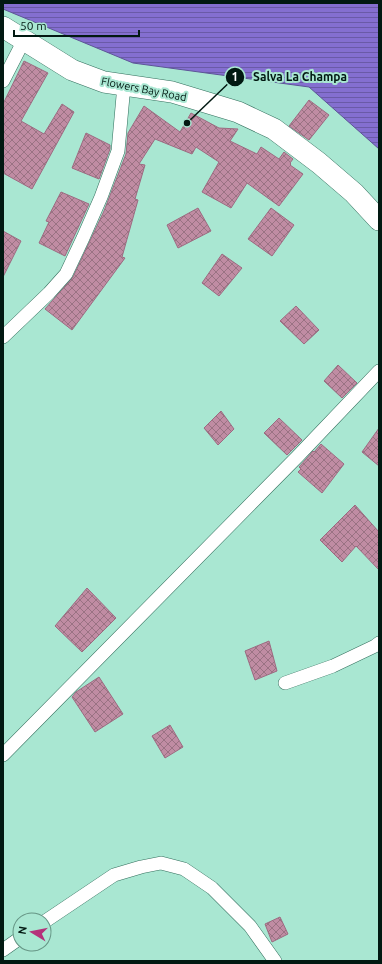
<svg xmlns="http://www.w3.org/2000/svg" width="382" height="964" font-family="Ubuntu,sans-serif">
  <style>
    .water { fill: url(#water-rules); stroke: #5d5597 }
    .building { fill: url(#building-cross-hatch); stroke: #9c6b81 }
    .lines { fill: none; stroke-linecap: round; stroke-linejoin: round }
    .street-casing { stroke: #336f5d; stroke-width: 14 }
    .primary-casing { stroke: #336f5d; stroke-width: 22 }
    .street { stroke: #fff; stroke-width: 13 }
    .primary { stroke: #fff; stroke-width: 21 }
    .labels { text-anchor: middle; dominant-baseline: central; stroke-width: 4; stroke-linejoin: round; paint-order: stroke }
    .street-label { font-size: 11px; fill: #021912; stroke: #a9e7d2 }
    .leader { fill: none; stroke: #021912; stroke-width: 1.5 }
    .callout-dot { fill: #021912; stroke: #a9e7d2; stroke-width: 1.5 }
    .mark-label { font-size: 12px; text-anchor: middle; font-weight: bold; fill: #fff }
    .callout-label { font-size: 12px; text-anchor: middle; font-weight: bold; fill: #021912; stroke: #a9e7d2; stroke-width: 4; stroke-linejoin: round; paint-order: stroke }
  </style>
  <defs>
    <pattern id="water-rules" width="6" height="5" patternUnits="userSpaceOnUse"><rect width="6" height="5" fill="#846fd0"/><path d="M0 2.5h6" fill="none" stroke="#6a5aa7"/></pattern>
    <pattern id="building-cross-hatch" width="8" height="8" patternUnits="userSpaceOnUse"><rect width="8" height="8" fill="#c08ca3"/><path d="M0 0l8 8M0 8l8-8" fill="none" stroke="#9a7283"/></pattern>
  </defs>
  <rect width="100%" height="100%" fill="#a9e7d2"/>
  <path class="water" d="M3,3h376v146l-70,-62 -176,-24 -130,-54z"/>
  <path class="building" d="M24,61l24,12 -27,48 23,13 18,-30 12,8 -42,77 -29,-16v-69z
    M309,100l20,15 -20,25 -20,-14z
    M144,106l36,26 11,-19 28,15 19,1 -8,12 27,13 4,-7 18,12 5,-7 9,7 -3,4 1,1 -1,1 13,9 -24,32 -32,-23 -16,25 -29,-16 17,-30 -23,-15 -4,7 -37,-15 -16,25 6,1 -10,34 3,1 -16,57 3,1 -53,72 -27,-21 28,-32 31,-66 22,-57 2,-21z
    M86,133l24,12v4l-11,30 -27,-11z
    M61,192l28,12 -24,52 -26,-13 10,-21 -3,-1z
    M198,208l13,23 -33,17 -11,-23z
    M271,208l23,17 -22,31 -24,-17z
    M3,231l18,10 -18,36z
    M222,254l20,14 -23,28 -17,-13z
    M296,306l23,24 -15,14 -24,-23z
    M338,365l19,18 -15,15 -18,-17z
    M221,411l13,18 -16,16 -14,-17z
    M279,418l23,22 -15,15 -23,-22z
    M379,428v38l-17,-14z
    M321,444l23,20 -22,29 -24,-21 3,-3 -2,-2 14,-16 1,1z
    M355,505l24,27v38l-23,-24 -14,16 -22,-22z
    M87,588l29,30 -34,34 -27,-26z
    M269,641l8,30 -22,9 -10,-29z
    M99,677l24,37 -28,18 -23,-35 4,-5z
    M170,725l13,22 -18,11 -13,-22z
    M280,917l8,17 -16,8 -7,-18z"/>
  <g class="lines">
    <defs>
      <path id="street" d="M3,81l21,-41
        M3,337l46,-44 17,-19 17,-36 18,-41 17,-46 6,-66
        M285,683l48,-17 42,-20 4,-3
        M3,755l294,-298 82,-86
        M44,922l70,-47 27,-8 20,-4 23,6 28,19 38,38 25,35
        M3,950l17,-12"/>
      <path id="primary" d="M3,27l69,43 32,12 68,10 66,20 36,17 45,34 35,30 25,27"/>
    </defs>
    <use href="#street" class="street-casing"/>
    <use href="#primary" class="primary-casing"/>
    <use href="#street" class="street"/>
    <use href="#primary" class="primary"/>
  </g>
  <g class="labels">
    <g class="street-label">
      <text transform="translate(144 89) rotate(11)">Flowers Bay Road</text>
    </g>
  </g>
  <path class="leader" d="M187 123L235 77"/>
  <g class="callout-dot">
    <circle cx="187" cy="123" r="4"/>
    <circle cx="235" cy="77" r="10"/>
  </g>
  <g class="mark-label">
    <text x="235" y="81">1</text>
  </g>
  <g class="callout-label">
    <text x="300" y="81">Salva La Champa</text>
  </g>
  <rect width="382" height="964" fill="none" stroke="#021912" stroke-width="8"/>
  <g transform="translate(32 932) rotate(280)"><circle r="19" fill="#a9e7d2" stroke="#669585"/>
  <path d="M0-3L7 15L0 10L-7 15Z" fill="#b5327a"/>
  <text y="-6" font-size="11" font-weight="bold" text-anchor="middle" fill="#021912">N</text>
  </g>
  <path d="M14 30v6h125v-6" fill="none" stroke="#021912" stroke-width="2"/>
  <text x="20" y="30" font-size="12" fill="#021912" stroke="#a9e7d2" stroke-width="3" paint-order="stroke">50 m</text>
</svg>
